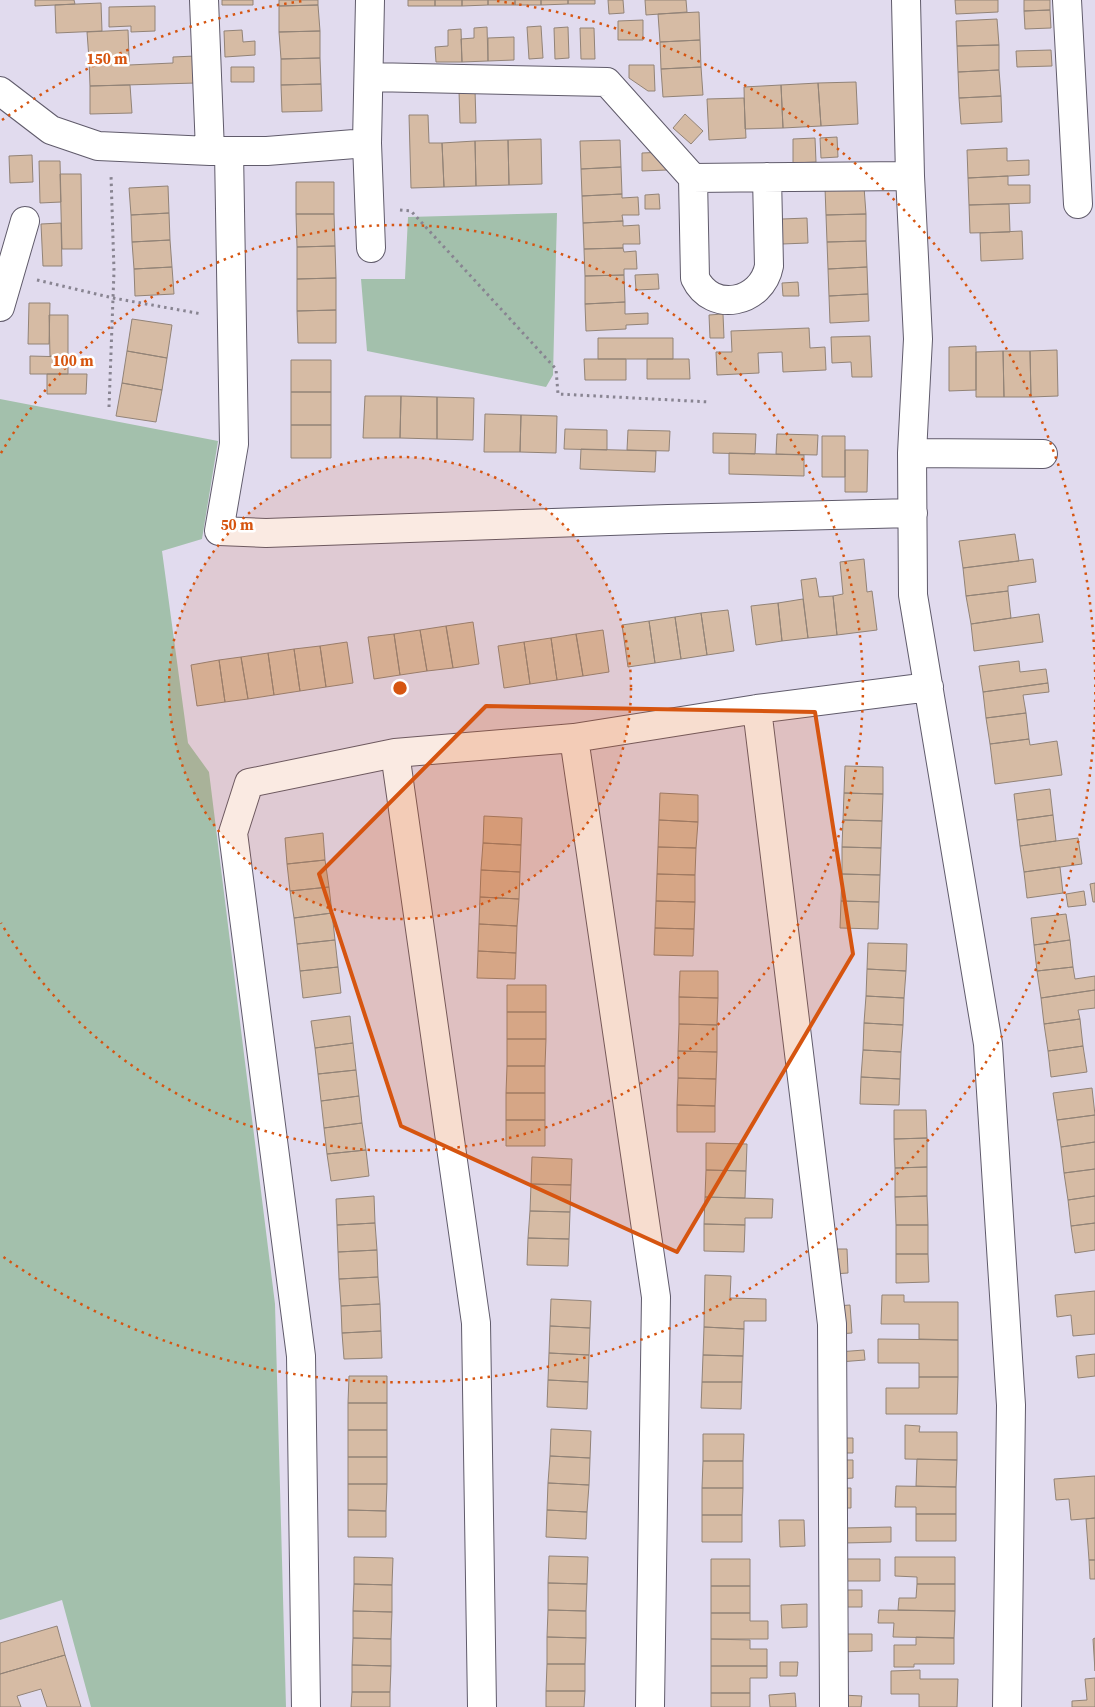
<svg xmlns="http://www.w3.org/2000/svg" width="1095" height="1707" font-family="'Source Serif 4',serif">
  <style>
    .green { fill: #a3c0ac }
    .building { fill: #d6bba4; stroke: #928377 }
    .lines { fill: none; stroke-linecap: round; stroke-linejoin: round }
    .minor-casing { stroke: #605b6b; stroke-width: 30 }
    .path { stroke: #888491; stroke-width: 3; stroke-dasharray: 2.5 4; stroke-linecap: butt }
    .minor { stroke: #fff; stroke-width: 28 }
    .marked { fill: #d65510; fill-opacity: 0.2; stroke: #d65510; stroke-width: 4; stroke-linejoin: round }
    .ring { fill: none; stroke: #d65510; stroke-width: 2.5; stroke-dasharray: 2.5 5 }
    .centre { fill: #d65510; stroke: #fff; stroke-width: 2.5 }
    .ring-label { font-size: 15px; text-anchor: middle; font-weight: bold; fill: #d65510; stroke: #fff; stroke-width: 5; stroke-linejoin: round; paint-order: stroke }
  </style>
  <rect width="100%" height="100%" fill="#e1dbee"/>
  <path class="green" d="M557,213l-4,162 -7,12 -179,-36 -6,-72h44l3,-62z
    M0,399l218,42 -16,98 -40,12 26,192 21,29 66,532 11,403h-195l-29,-107 -62,20z"/>
  <path class="building" d="M35,0h39l1,4 -40,2z
    M222,0h31v5h-31z
    M279,0h39v5l-39,1z
    M408,0h27v6h-27z
    M435,0h27v6h-27z
    M462,0h26v5l-26,1z
    M488,0h27v5h-27z
    M515,0h26v5h-26z
    M541,0h27v4l-27,1z
    M568,0h27v4h-27z
    M608,0h15l1,13 -15,1z
    M645,0h41l1,12 -41,3z
    M955,0h43v12l-42,2z
    M1024,0h26v10l-26,1z
    M101,3l1,28 -46,2 -1,-28z
    M318,5l2,26 -41,1v-26z
    M155,6v25l-24,1v-6l-22,1v-20z
    M1050,10l1,18 -26,1 -1,-18z
    M699,12l1,28 -40,2 -2,-28z
    M997,19l2,26 -42,1 -1,-25z
    M643,20v20h-25v-19z
    M541,26l2,32 -14,1 -2,-32z
    M487,27l1,34 -26,1 -1,-23 13,-1v-10z
    M568,27l1,31 -14,1 -1,-31z
    M580,28h14l1,31h-14z
    M461,29l1,33h-26l-1,-15 13,-1v-16z
    M128,30l1,27 -40,2 -2,-27z
    M242,30l1,12 12,-1v14l-30,2 -1,-26z
    M320,31v27l-39,1 -2,-27z
    M514,37v23l-26,1v-23z
    M700,40l1,27 -40,2 -1,-27z
    M999,45v25l-41,2 -1,-26z
    M1051,50l1,16 -35,1 -1,-16z
    M195,56l1,27 -106,3 -1,-27 40,-2v8l44,-2v-6z
    M320,58l1,26 -40,1v-26z
    M629,65h25l1,26h-7l-19,-13z
    M231,67h23v15h-23z
    M701,67l2,28 -40,2 -2,-28z
    M999,70l2,26 -42,2 -1,-26z
    M856,82l2,42 -37,2 -3,-43z
    M818,83l3,43 -38,2 -2,-43z
    M321,84l1,27 -40,1 -1,-27z
    M130,85l2,28 -42,1v-28z
    M781,85l2,43 -38,1 -1,-42z
    M475,90l1,33h-16l-1,-32z
    M1001,96l1,26 -41,2 -2,-26z
    M744,98l2,40 -37,2 -2,-41z
    M685,114l18,17 -12,13 -18,-16z
    M409,115h19l1,28h13l2,44 -33,1z
    M837,137l1,20 -17,1 -1,-20z
    M815,138l1,24 -23,1v-24z
    M541,139l1,45 -33,1 -1,-45z
    M508,140l1,45 -33,1 -1,-45z
    M620,140l1,27 -40,2 -1,-28z
    M475,141l1,45 -32,1 -2,-44z
    M1007,148v13l22,-1v15l-61,3 -1,-28z
    M666,152l1,18 -25,1v-18z
    M32,155l1,27 -23,1 -1,-27z
    M39,161h21l1,41 -21,1z
    M621,167l1,27 -40,2 -1,-27z
    M60,174h21l1,75h-20z
    M1008,176v9h22v18l-61,2 -1,-27z
    M296,182h38v32h-38z
    M168,186l1,27 -38,2 -2,-27z
    M864,187l2,27 -40,1 -1,-27z
    M622,194v4l16,-1 1,18h-17l1,6 -40,2 -1,-27z
    M659,194l1,15h-15v-14z
    M1009,204l1,28 -40,1 -1,-28z
    M169,213l1,27 -38,2 -1,-27z
    M296,214h38l1,32 -38,1z
    M866,214v27l-39,1 -1,-27z
    M807,218l1,25 -26,1v-25z
    M623,221v5l16,-1 1,19h-17v4l-39,1 -1,-26z
    M61,223l1,43h-19l-2,-42z
    M1022,231l1,28 -42,2 -1,-28z
    M170,240l2,27 -38,2 -2,-27z
    M866,241l1,26 -39,2 -1,-27z
    M335,246l1,32 -39,1v-32z
    M623,248l1,4 12,-1 1,18h-13v6l-39,1 -1,-27z
    M172,267l2,27 -39,2 -1,-27z
    M867,267l1,27 -39,2 -1,-27z
    M658,274l1,15 -23,1 -1,-15z
    M624,275l1,27 -40,2v-28z
    M336,278v32l-39,1v-32z
    M798,282l1,14h-16l-1,-13z
    M868,294l1,27 -39,2 -1,-27z
    M625,302v12l23,-1v11l-22,1v4l-40,2 -1,-27z
    M29,303h21l-1,41h-21z
    M336,310v33h-38l-1,-32z
    M723,314l1,24h-14l-1,-23z
    M49,315h19v42l-18,-1z
    M132,319l40,6 -5,33 -40,-7z
    M809,328l1,20 15,-1 1,23 -43,2 -1,-20 -24,1 1,20 -42,2 -1,-23h16l-1,-21z
    M870,336l2,41h-20l-1,-15 -19,1 -1,-26z
    M598,338h75v21h-75z
    M976,346v44l-27,1v-44z
    M1057,350l1,46 -27,1 -1,-46z
    M127,351l40,7 -5,32 -40,-7z
    M1003,351h27l1,46h-27z
    M1003,351l1,46h-28v-45z
    M30,356l38,1v17h-38z
    M584,359h42v21h-41z
    M647,359h42l1,20h-43z
    M291,360h40v32h-40z
    M47,374h40l-1,20h-39z
    M122,383l40,7 -6,32 -40,-6z
    M291,392h40v33h-40z
    M365,396h36l-1,42h-37z
    M401,396l36,1v42l-37,-1z
    M437,397l37,1 -1,42 -36,-1z
    M485,414l36,1 -1,37h-36z
    M521,415l36,1 -1,37 -36,-1z
    M291,425h40v33h-40z
    M565,429l42,1v20l-43,-1z
    M628,430l42,1 -1,20 -42,-1z
    M713,433l43,1 -1,20 -42,-1z
    M777,434l41,1 -1,20 -41,-1z
    M822,436h23v41h-23z
    M581,449l75,2 -1,21 -75,-3z
    M845,450h23l-1,42h-22z
    M729,453l75,2v21l-75,-2z
    M1015,534l4,27 -56,7 -4,-27z
    M864,559l3,33 5,-1 5,39 -40,5 -4,-39 10,-2 -3,-32z
    M1033,559l3,23 -28,4v5l-42,5 -3,-28z
    M816,578l3,19 14,-1 4,39 -29,3 -7,-58z
    M1008,591l3,27 -40,6 -5,-28z
    M803,599l5,39 -26,3 -4,-38z
    M778,603l4,38 -26,4 -5,-39z
    M728,610l6,41 -27,4 -6,-42z
    M701,613l6,42 -26,4 -6,-42z
    M1039,614l4,28 -69,9 -3,-27z
    M675,617l6,42 -26,4 -6,-42z
    M649,621l6,42 -27,4 -6,-42z
    M473,622l6,42 -26,4 -7,-42z
    M446,626l7,42 -26,3 -7,-41z
    M420,630l7,41 -27,4 -6,-41z
    M603,630l6,42 -26,4 -7,-42z
    M394,634l6,41 -26,4 -6,-42z
    M576,634l7,42 -26,4 -6,-42z
    M551,638l6,42 -27,4 -6,-42z
    M347,642l6,41 -27,4 -6,-41z
    M524,642l6,42 -26,4 -6,-42z
    M320,646l6,41 -26,4 -6,-42z
    M294,649l6,42 -26,4 -6,-42z
    M268,653l6,42 -26,4 -7,-42z
    M241,657l7,42 -23,3 -6,-42z
    M219,660l6,42 -28,4 -6,-41z
    M1019,661l1,11 26,-3 2,14 -65,9 -4,-26z
    M1048,683l1,9 -26,3 3,18 -40,5 -3,-26z
    M1026,713l3,26 -39,5 -4,-26z
    M1029,739l1,6 27,-4 5,34 -67,9 -5,-40z
    M845,766l38,1v27l-39,-1z
    M1050,789l3,26 -36,5 -3,-26z
    M660,793l38,2v27l-39,-2z
    M844,793l39,1 -1,27 -39,-1z
    M1053,815l3,26 -36,5 -3,-26z
    M484,816l38,2 -1,27 -38,-2z
    M659,820l39,2 -2,26 -38,-1z
    M843,820l39,1 -1,27 -39,-1z
    M323,833l2,27 -38,4 -2,-26z
    M1078,838l4,26 -58,8 -4,-26z
    M483,843l38,2 -1,27 -39,-2z
    M658,847l38,1 -1,27 -38,-1z
    M842,847l39,1 -1,27 -38,-1z
    M325,860l4,27 -39,4 -3,-27z
    M1060,867l3,26 -36,5 -3,-26z
    M481,870l39,2 -1,27 -39,-2z
    M657,874l38,1v27l-39,-1z
    M842,874l38,1 -1,27 -38,-1z
    M1095,883v19h-2l-3,-18z
    M329,887l3,26 -38,5 -4,-27z
    M1084,891l2,14 -18,2 -2,-13z
    M480,897l39,2 -2,27 -38,-2z
    M656,901l39,1 -1,27 -39,-1z
    M841,901l38,1 -1,27 -38,-1z
    M332,913l3,27 -38,4 -3,-26z
    M1066,914l4,26 -36,5 -3,-27z
    M479,924l38,2 -1,27 -38,-2z
    M655,928l39,1 -1,27 -39,-1z
    M335,940l3,27 -38,4 -3,-27z
    M1070,940l3,27 -36,4 -3,-26z
    M868,943l39,1 -1,27 -39,-2z
    M478,951l38,2 -1,26 -38,-1z
    M338,967l3,26 -38,5 -3,-27z
    M1073,967l2,12 20,-3v14l-54,8 -4,-27z
    M867,969l39,2 -2,27 -38,-2z
    M680,971h38v27l-39,-1z
    M507,985h39v27h-39z
    M1095,990v18l-17,2 2,9 -36,5 -3,-26z
    M866,996l38,2 -1,27 -39,-2z
    M679,997l39,1 -1,27 -38,-1z
    M507,1012h39v27h-39z
    M350,1016l3,27 -38,5 -4,-27z
    M1080,1019l3,27 -35,5 -4,-27z
    M864,1023l39,2 -2,27 -38,-2z
    M679,1024l38,1v27l-39,-1z
    M507,1039h39l-1,27h-38z
    M353,1043l3,27 -38,4 -3,-26z
    M1083,1046l4,26 -36,5 -3,-26z
    M863,1050l38,2 -1,27 -39,-2z
    M678,1051l39,1 -1,27 -38,-1z
    M507,1066h38v27h-39z
    M356,1070l3,26 -38,5 -3,-27z
    M861,1077l39,2 -1,26 -39,-1z
    M678,1078l38,1 -1,27 -38,-1z
    M1092,1088l3,27 -38,5 -4,-27z
    M506,1093h39v27h-39z
    M359,1096l3,27 -38,5 -3,-27z
    M677,1105l38,1v26h-38z
    M894,1110h32l1,28 -33,1z
    M1095,1115v27l-34,5 -4,-27z
    M506,1120h39v26h-39z
    M362,1123l4,27 -39,4 -3,-26z
    M927,1138v29l-32,1 -1,-29z
    M1095,1142v27l-31,4 -3,-26z
    M706,1143l41,1 -1,27 -40,-1z
    M366,1150l3,26 -38,5 -4,-27z
    M532,1157l40,2 -1,26 -40,-1z
    M927,1167v29l-32,1v-29z
    M1095,1169v27l-27,4 -4,-27z
    M706,1170l40,1 -1,27 -40,-1z
    M531,1184l40,1 -1,27 -40,-1z
    M374,1196l1,27 -38,2 -1,-26z
    M927,1196l1,29h-32l-1,-28z
    M1095,1196v27l-24,3 -3,-26z
    M705,1197l68,2 -1,19h-27v7l-41,-1z
    M530,1211l40,1 -1,27 -41,-1z
    M375,1223l2,27 -39,2 -1,-27z
    M1095,1223v27l-20,3 -4,-27z
    M704,1224l41,1 -1,27 -40,-1z
    M896,1225h32v29h-32z
    M528,1238l41,1 -1,27 -41,-1z
    M833,1249h14l1,24 -15,1z
    M377,1250l1,27 -39,2 -1,-27z
    M896,1254h32l1,28 -33,1z
    M705,1275l26,1 -1,22 36,1v22h-22v8l-40,-2z
    M378,1277l2,27 -39,2 -2,-27z
    M1095,1291v43l-22,2 -2,-21 -14,2 -2,-22z
    M882,1295h22v7h54v38l-39,-1v-15h-38z
    M551,1299l40,2 -1,27 -40,-2z
    M380,1304l1,27 -39,2 -1,-27z
    M850,1305l2,28 -14,1 -2,-28z
    M550,1326l40,2 -1,27 -40,-2z
    M704,1327l40,2 -1,27 -40,-1z
    M381,1331l1,27 -38,1 -2,-26z
    M878,1339l80,1v37h-39v-14h-41z
    M864,1350l1,10 -26,2 -1,-10z
    M549,1353l40,2 -1,27 -40,-2z
    M1095,1354v22l-17,2 -2,-22z
    M703,1355l40,1 -1,26h-40z
    M349,1376h38v27h-39z
    M919,1377h39l-1,37h-71v-26h33z
    M548,1380l40,2 -1,27 -40,-2z
    M702,1382h40l-1,27 -40,-1z
    M348,1403h39v27h-39z
    M905,1425l15,1 -1,6h38v28l-52,-1z
    M551,1429l40,2 -1,27 -40,-2z
    M348,1430h39v27h-39z
    M703,1434h41l-1,27h-40z
    M841,1438h12v15h-12z
    M550,1456l40,2 -1,27 -41,-2z
    M348,1457h39v27h-39z
    M917,1459l40,1 -1,27 -40,-1z
    M839,1460h14v18l-13,1z
    M703,1461h40v27h-41z
    M1095,1476v42l-24,2 -2,-21 -13,1 -2,-21z
    M548,1483l41,2 -2,27 -40,-2z
    M348,1484h39l-1,27 -38,-1z
    M896,1486l60,1v27h-40v-7h-21z
    M702,1488h41l-1,27h-40z
    M841,1488h10v20h-10z
    M348,1510l38,1v26h-38z
    M547,1510l40,2 -1,27 -40,-2z
    M916,1514h40v27h-40z
    M702,1515h40v27h-40z
    M1095,1518v42h-6l-3,-41z
    M779,1520h25l1,26 -25,1z
    M891,1527v15l-47,1v-15z
    M549,1556l39,1 -1,27 -39,-1z
    M354,1557l39,1 -1,27 -38,-1z
    M895,1557h60v27h-38v-7l-22,-1z
    M711,1559h39v27h-39z
    M842,1559h38v22h-38z
    M1089,1560h6v19h-5z
    M548,1583l39,1 -1,27 -38,-1z
    M354,1584l38,1v27l-39,-1z
    M917,1584h38v27l-57,-1 1,-12h17z
    M711,1586h39v27h-39z
    M840,1590h22v17h-21z
    M807,1604v23l-25,1 -1,-23z
    M548,1610l38,1v27l-39,-1z
    M879,1610l76,1 -1,27 -61,-1 1,-14h-16z
    M353,1611l39,1 -1,27 -38,-1z
    M711,1613h39v8h18v18h-57z
    M57,1626l8,29 -65,19v-31z
    M838,1634h34v17l-34,1z
    M547,1637l39,1 -1,26h-38z
    M916,1637l38,1v26h-40v3h-20v-22h22z
    M353,1638l38,1v27l-39,-1z
    M1095,1638v33l-2,-32z
    M711,1639l39,1v9h17v17h-56z
    M65,1655l16,52h-34l-6,-18 -24,7 4,11h-21v-33z
    M780,1662h18l-1,14h-17z
    M547,1664h38v27h-39z
    M352,1665l39,1 -1,26h-38z
    M711,1666h56v12h-17v15h-39z
    M920,1670v9h38l-1,28h-38v-13h-28v-23z
    M1095,1678v29h-23v-6l15,-1 -2,-21z
    M546,1691h39l-1,16h-38z
    M352,1692h38v15h-39z
    M711,1693h39v14h-39z
    M795,1693l1,14h-26l-1,-12z
    M842,1695l20,1 -1,11h-20z"/>
  <g class="lines">
    <defs>
      <path id="minor" d="M204,0l6,151
        M370,0l-3,143 4,105
        M906,0l4,176 8,163 -6,114 1,142 75,449 23,361 -4,302
        M1067,0l11,204
        M369,77l238,5 86,96 217,-2
        M0,91l51,39 47,16 112,5h57l100,-8
        M229,151l5,293 -15,87 47,2 402,-14 245,-6
        M693,178l2,100c17,36 67,25 74,-12l-2,-89
        M0,307l25,-86
        M912,453l131,1
        M757,709l75,615 2,383
        M574,738l82,559 -6,410
        M395,753l81,570 6,384
        M306,1707l-5,-351 -68,-523 16,-50 146,-30 179,-15 183,-29 172,-22"/>
    </defs>
    <use href="#minor" class="minor-casing"/>
    <path class="path" d="M400,210l11,1 145,158 2,25 152,8
      M37,280l76,18 89,16
      M109,407l5,-136 -3,-96"/>
    <use href="#minor" class="minor"/>
  </g>
  <path class="marked" d="M486,706l329,6 38,242 -176,298 -276,-126 -82,-252z"/>
  <circle cx="400" cy="688" r="231" fill="#d65510" fill-opacity=".12"/>
  <g class="ring">
    <circle cx="400" cy="688" r="231"/>
    <path d="M1 453A463 463 0 1 1 1 923"/>
    <path d="M2 120A694 694 0 0 1 303 1M497 1A694 694 0 1 1 2 1256"/>
  </g>
  <circle cx="400" cy="688" r="8" class="centre"/>
  <g class="ring-label">
    <text x="107" y="64">150 m</text>
    <text x="73" y="366">100 m</text>
    <text x="237" y="530">50 m</text>
  </g>
</svg>
